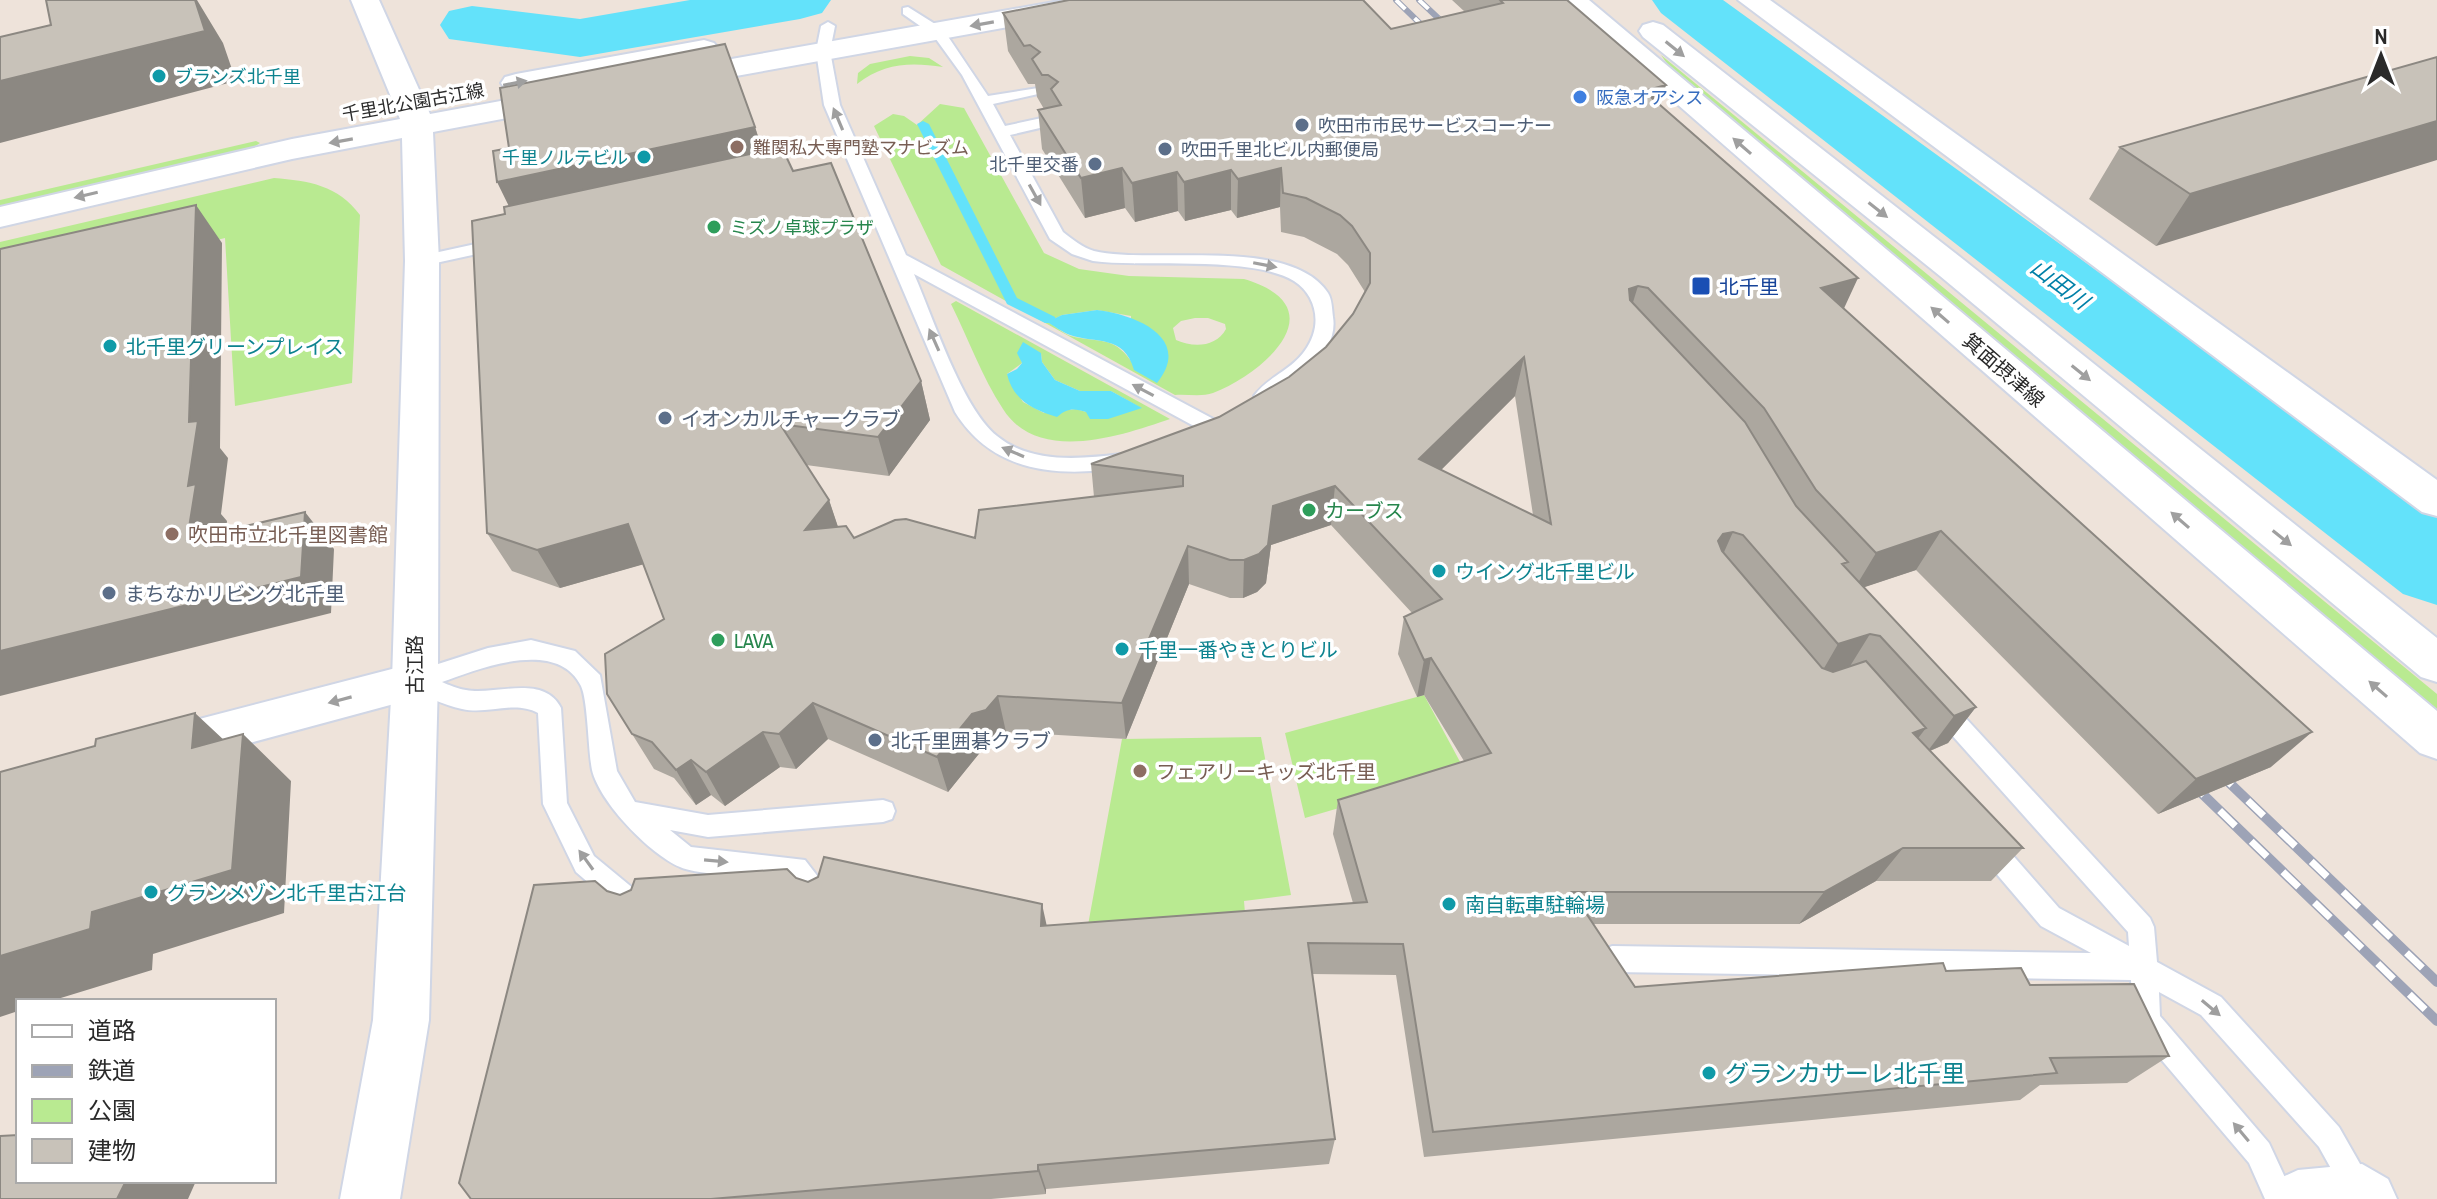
<svg xmlns="http://www.w3.org/2000/svg" width="2437" height="1199" font-family="'Archivo Narrow','Noto Sans JP',sans-serif">
  <style>
    .green { fill: #b9ea91; fill-rule: evenodd }
    .water { fill: #63e2fa }
    .lines { fill: none; stroke-linecap: round; stroke-linejoin: round }
    .stream { fill: #63e2fa; fill-rule: evenodd }
    .river { fill: #63e2fa; fill-rule: evenodd }
    .lane-casing { stroke: #d0d6e5; stroke-width: 4 }
    .street-casing { stroke: #d0d6e5; stroke-width: 4 }
    .secondary-casing { stroke: #d0d6e5; stroke-width: 4 }
    .lane { fill: #fff; fill-rule: evenodd }
    .street { fill: #fff; fill-rule: evenodd }
    .secondary { fill: #fff; fill-rule: evenodd }
    .rail-far1-casing { stroke: #9da3b6; stroke-width: 6 }
    .rail-casing { stroke: #9da3b6; stroke-width: 10 }
    .rail-far1 { stroke: #fff; stroke-width: 4; stroke-dasharray: 13; stroke-linecap: butt }
    .rail { stroke: #fff; stroke-width: 7; stroke-dasharray: 22; stroke-linecap: butt }
    .wall { fill: #aca79f; fill-rule: evenodd }
    .shaded-wall { fill: #8c8882 }
    .building { fill: #c8c2b9; stroke: #8c8882; stroke-width: 2; fill-rule: evenodd }
    .oneway { fill: #9f9f9f }
    .culture-dot { fill: #0f9aa8; stroke: #fff; stroke-width: 3 }
    .shop-dot { fill: #3f7fe0; stroke: #fff; stroke-width: 3 }
    .service-dot { fill: #5c6f8a; stroke: #fff; stroke-width: 3 }
    .education-dot { fill: #8d6e63; stroke: #fff; stroke-width: 3 }
    .leisure-dot { fill: #2e9e5b; stroke: #fff; stroke-width: 3 }
    .transit-dot { fill: #1a4fb4; stroke: #fff; stroke-width: 3 }
    .labels { text-anchor: middle; dominant-baseline: central; stroke-width: 7; stroke-linejoin: round; paint-order: stroke }
    .far-culture-label { font-size: 18px; fill: #0d838f; stroke: #fff; text-anchor: start }
    .far-shop-label { font-size: 18px; fill: #366cbe; stroke: #fff; text-anchor: start }
    .far-street-label { font-size: 18px; fill: #2a2a2a; stroke: #fff }
    .far-service-label { font-size: 18px; fill: #4e5e75; stroke: #fff; text-anchor: start }
    .far-education-label { font-size: 18px; fill: #785e54; stroke: #fff; text-anchor: start }
    .far-leisure-label { font-size: 18px; fill: #27864d; stroke: #fff; text-anchor: start }
    .transit-label { font-size: 20px; fill: #164399; stroke: #fff; text-anchor: start }
    .culture-label { font-size: 20px; fill: #0d838f; stroke: #fff; text-anchor: start }
    .street-label { font-size: 20px; fill: #2a2a2a; stroke: #fff }
    .service-label { font-size: 20px; fill: #4e5e75; stroke: #fff; text-anchor: start }
    .leisure-label { font-size: 20px; fill: #27864d; stroke: #fff; text-anchor: start }
    .education-label { font-size: 20px; fill: #785e54; stroke: #fff; text-anchor: start }
    .water-label { font-size: 22px; font-style: italic; fill: #0080a8; stroke: #fff }
    .near-culture-label { font-size: 24px; fill: #0d838f; stroke: #fff; text-anchor: start }
  </style>
  <rect width="100%" height="100%" fill="#eee3da"/>
  <path class="green" d="M1661,55l776,639v20l-757,-632z
    M910,56l19,2 14,9c-33,-5 -59,-4 -86,17l1,-11 12,-9z
    M940,104l24,4 80,145 35,16 50,7 115,3c94,28 22,93 -31,114 -11,4 -26,1 -38,2l-234,-130 -67,-139 19,-12 11,2 13,9zM1097,310l34,6v45c-18,-26 -34,-18 -60,-25 -7,-2 -16,-10 -23,-14l14,-7zM1195,318h13l17,6 1,5c-10,18 -32,19 -50,11l-3,-12 8,-7z
    M256,141l4,2 -6,4 -254,60v-7z
    M274,178c35,3 64,7 86,37l-8,168 -117,23 -10,-168 -225,55v-51z
    M956,301l214,118c-47,16 -132,46 -167,-10 -21,-32 -35,-71 -52,-105zM1041,353l1,9 13,18 25,11h31l30,17 -55,4 -10,-3 -32,4 -21,-11 -16,-28 15,-11 -2,-7z
    M1424,695l41,76 -160,47 -20,-85z
    M1261,737l30,158 -47,6 2,24 -160,11 36,-197z"/>
  <path class="water" d="M1097,310c36,4 97,27 60,73l-23,-13c-10,-36 -38,-26 -64,-35 -8,-3 -16,-9 -23,-13l15,-7z
    M1023,342l18,11 1,9 13,18 25,11h31l31,17 -34,11h-18l-4,-7c-12,-4 -19,-4 -29,5 -24,-7 -44,-17 -50,-43l10,-5 5,-6 -5,-10z"/>
  <g class="lines">
    <path class="stream" d="M923,121l6,3 88,174 38,19v6h-10l-38,-19 -90,-180z"/>
    <path class="river" d="M690,0h141l-9,13 -22,6 -220,38 -131,-18 -9,-14 9,-14 23,-5 108,13z
      M1652,0h71l714,517v88l-34,-11 -742,-581z"/>
    <defs>
      <path id="lane" d="M908,7l35,22 45,67 50,-8v6l-45,10 12,22 46,-10 8,5 -2,3 -47,11 53,97c9,7 20,16 31,19 58,14 196,-16 234,42 4,6 4,16 5,24 6,35 -36,67 -62,84l-7,2 -10,-7c16,-23 47,-27 59,-61 7,-20 -1,-43 -19,-54 -44,-26 -147,-13 -201,-20l-21,-7 -22,-15 -88,-164 -29,-40 -30,-21v-6z
        M828,22l7,4 -5,25 10,54 66,150 313,167 3,5 -3,5h-14l-291,-158c19,43 48,134 83,162 34,28 84,23 124,18l7,2 3,5 -3,5 -7,2c-64,9 -128,5 -166,-56l-131,-307 -8,-54 5,-25z
        M503,238l9,5 -3,4 -87,19 -9,-5 3,-4z
        M531,640l44,11 25,24 17,96 18,31 73,13 175,-15 9,3 3,8 -3,8 -9,3 -175,15 -38,-7 21,17 114,13 31,40 -4,8 -9,4 -9,-4 -25,-29c-24,-2 -90,-3 -109,-12 -30,-13 -80,-64 -88,-97 -4,-20 -4,-69 -11,-84 -24,-49 -103,-17 -139,-4 7,3 16,7 24,8 29,6 77,-17 95,18l6,95 27,53 57,47 4,9 -4,9 -9,3 -9,-3 -57,-49 -33,-68 -5,-91c-24,-13 -50,2 -76,-4 -19,-4 -38,-14 -55,-21l-4,-7 4,-7 81,-26z
        M1941,697l8,3 201,218 4,9 3,35 64,35 118,130 37,65 -3,7h-25l-29,-52 -118,-132 -42,-23 1,24 109,127 26,56h-30l-16,-36 -112,-132 -4,-10 -2,-41 -519,-8 -9,-4 -4,-9 4,-9 9,-4 479,7 -50,-27 -64,-75 -4,-8 4,-8 9,-3 9,3 64,73 70,38 -1,-14 -195,-218 -4,-7 4,-7z"/>
      <path id="street" d="M415,663l16,5 6,13 -6,13 -270,73 -16,-5 -7,-14 7,-14 16,-5z
        M2362,1164l26,15 9,20h-128l9,-20 20,-9z"/>
      <path id="secondary" d="M351,0h28l51,114 130,-24 11,2 4,7 -4,7 -11,2 -127,24 6,129 -1,420 -9,339 -29,179h-60l33,-179 19,-339 13,-420 -3,-123 -110,21 -292,68v-20l292,-68 108,-20z
        M1065,0h62l-4,6 -10,2 -438,79 -11,-3 -4,-6 4,-6 11,-3z
        M1558,0h31l848,711v48l-17,-6z
        M1738,0h32l667,480v36l-15,-4z
        M1653,22l10,3 301,235 473,378v44l-16,-5 -481,-401 -297,-239 -4,-6 4,-6z
        M704,40l10,3 5,6 -5,6 -198,37 -11,-3 -4,-6 4,-6 11,-3z"/>
    </defs>
    <use href="#lane" class="lane-casing"/>
    <use href="#street" class="street-casing"/>
    <use href="#secondary" class="secondary-casing"/>
    <use href="#lane" class="lane"/>
    <use href="#street" class="street"/>
    <use href="#secondary" class="secondary"/>
    <defs>
      <path id="rail-far1" d="M1396,0l40,39
        M1419,0l35,33"/>
      <path id="rail" d="M2216,770l221,212
        M2188,780l249,241"/>
    </defs>
    <use href="#rail-far1" class="rail-far1-casing"/>
    <use href="#rail" class="rail-casing"/>
    <use href="#rail-far1" class="rail-far1"/>
    <use href="#rail" class="rail"/>
  </g>
  <path class="wall" d="M1452,0h115l277,309 427,458 -113,47 -242,-244 -52,17 112,120 -28,36 -18,8 93,97 -32,33h-115l-77,43h-206l42,63 311,-16 84,14 139,71 -42,27 -87,2 -20,15 -596,57 -28,-182 -84,-1 23,165 -6,25 -283,25v5l-55,5h-520l136,-308 13,4 176,-17 12,4 239,44 306,-23 -20,-69 5,-34 126,-39 -40,-66 -7,2 -19,-43 6,-37 8,-4 -81,-88 -60,20 -5,38 -9,9 -14,6h-13l-41,-14 -63,155 -120,-7 -11,14 -13,4 -34,42 -120,-53 -32,30 -16,-2 -55,39 -14,-11 -15,10 -22,-27 -20,-9 -47,-75 57,-75 -21,-55 -83,24 -48,-17 -25,-38 18,-319 250,-87 8,24 3,5 27,15 128,210 9,39 -41,56 -83,-11 23,35 9,27 16,11h121l119,-41 -3,-33 128,-47 70,-40 37,-30 27,-33 12,-22 -17,-27 -11,-11 -33,-17 -23,-5 -1,-25 -43,11 -6,-8 -46,11 -7,-10 -43,11 -10,-14 -40,10 -43,-69 -4,-39 6,-1 -7,-12 -2,-13h-7l-20,-33 -5,-38 388,16 74,-17zM1515,396l18,119 -92,-45z
    M2437,57l-281,189 -67,-47 31,-52z"/>
  <path class="shaded-wall" d="M189,0h8l26,43 13,38 -236,62v-62z
    M1666,85l-11,39 -11,-33z
    M2437,121v39l-281,86 34,-52z
    M755,127l15,48 -249,56 -24,-49z
    M1122,168l3,40 -40,10 -4,-40z
    M1281,168l-1,39 -43,11 1,-39z
    M1231,170v40l-46,11 -1,-39z
    M1177,172l1,39 -43,11 -3,-39z
    M196,205l26,38 -2,205 8,10 -7,56 6,7 -7,56 -33,-37 2,-118z
    M1858,278l-18,39 -19,-29z
    M1638,286l-12,39 3,-36z
    M1524,357l-9,39 -102,102 6,-39z
    M921,381l9,39 -41,56 -11,-39z
    M1335,486l-4,39 -60,20 -5,38 -9,9 -14,6 1,-38 29,-54z
    M829,500l13,39 -37,-9z
    M305,512l29,37 -3,64 -331,83v-45z
    M628,524l20,39 -88,25 -23,-38z
    M1941,531l-25,39 -63,21 23,-38z
    M1733,532l-17,38 2,-29 5,-7z
    M1188,546l1,38 -63,155 -4,-36z
    M1870,634l-23,37 -31,11 22,-38z
    M1431,658l-7,37 -7,2 7,-37z
    M998,696l8,36 -11,14 -13,4 -34,42 -11,-35 35,-43z
    M813,703l15,36 -32,30 -17,-35z
    M1976,707l-28,36 -21,9 27,-36z
    M195,713l46,43 2,-22 48,47 -7,132 -131,41 -1,16 -101,31h-33v10l-18,6v-61l92,-44 100,-164z
    M1926,728l-27,35 14,-30z
    M763,732l17,35 -55,39 -19,-34z
    M2312,732l-41,35 -113,47 38,-35z
    M691,760l20,35 -15,10 -20,-35z
    M1903,848l-27,33 -77,43 25,-32z
    M1042,904l7,32 -8,-10z
    M1038,1165l8,24v5l-8,-23z
    M126,1181h70l-8,18h-71z"/>
  <path class="building" d="M46,0h149l10,31 -205,50v-44l51,-12z
    M1069,0h294l28,29 112,-26 -3,-3h67l99,85 -22,6 214,187 -37,10 491,444 -116,47 -255,-248 -65,22 -60,-63 -52,-82 -116,-120 -10,-2 -9,3 1,11 115,122 51,84 52,56 -6,2 134,143 -22,9 -74,-80 -10,-2 -32,10 -95,-109 -10,-3 -10,2 -5,7 4,10 100,117 11,4 33,-11 60,67 -13,5 110,115h-120l-79,44h-252l63,95 308,-24 3,8 75,-3 9,17 104,-1 35,72 -119,2 7,15 -624,59 -30,-188 -95,-1 27,196 -297,26v6l-327,28h-240l-12,-16 75,-298 61,-4 12,10 13,4 11,-5 4,-11 152,-10 9,9 12,4 10,-5 6,-20 218,47 -1,22 326,-24 -29,-102 153,-47 -60,-95 -7,2 -20,-43 38,-18 -107,-113 -62,20 -5,39 -9,9 -15,6h-14l-42,-14 -66,157 -124,-7 -12,14 -14,4 -35,43 -124,-54 -34,31 -16,-2 -57,40 -15,-12 -15,10 -24,-28 -20,-8 -25,-40 -2,-40 59,-35 -36,-95 -91,26 -50,-17 -15,-312 33,-7 -1,-7 260,-56 2,5 18,-4 9,19 38,-8 90,218 -43,56 -98,-13 49,76 -24,30 41,-4 8,12 41,-18 11,-1 69,19 4,-28 204,-24v-10l-92,-12 128,-47 70,-40 37,-30 27,-33 17,-31v-30l-18,-27 -12,-11 -34,-17 -23,-5 -2,-25 -43,11 -7,-9 -47,12 -7,-10 -45,11 -10,-15 -41,10 -43,-68 23,-5 -10,-16 7,-7 -10,-7h-6l-10,-16 8,-7 -10,-7 -6,1 -21,-33zM1524,357l27,167 -132,-65z
    M725,44l30,83 -258,55 -4,-31 16,-3 -9,-60z
    M2437,57v64l-247,73 -70,-47z
    M196,205l-7,217 9,-1 -10,65 8,-2 -9,56 118,-28 -4,65 -301,74v-402z
    M195,713l-3,35 51,-14 -11,136 -140,42 -2,17 -90,27v-184l95,-26 1,-7z
    M18,1135v46h108l-9,18h-117v-63z"/>
  <defs><path id="oneway-solid" d="M-6-.8H1V-3.2L6.5 0L1 3.2V.8H-6Z" transform="scale(2)"/></defs>
  <g class="oneway">
    <use href="#oneway-solid" transform="translate(982 24) rotate(170)"/>
    <use href="#oneway-solid" transform="translate(1675 49) rotate(39)"/>
    <use href="#oneway-solid" transform="translate(515 83) rotate(-11)"/>
    <use href="#oneway-solid" transform="translate(838 119) rotate(-113)"/>
    <use href="#oneway-solid" transform="translate(341 141) rotate(170)"/>
    <use href="#oneway-solid" transform="translate(1742 146) rotate(-139)"/>
    <use href="#oneway-solid" transform="translate(86 195) rotate(167)"/>
    <use href="#oneway-solid" transform="translate(1035 195) rotate(61)"/>
    <use href="#oneway-solid" transform="translate(1878 210) rotate(38)"/>
    <use href="#oneway-solid" transform="translate(1265 265) rotate(11)"/>
    <use href="#oneway-solid" transform="translate(1940 315) rotate(-139)"/>
    <use href="#oneway-solid" transform="translate(934 340) rotate(-114)"/>
    <use href="#oneway-solid" transform="translate(2081 373) rotate(39)"/>
    <use href="#oneway-solid" transform="translate(1143 390) rotate(-152)"/>
    <use href="#oneway-solid" transform="translate(1013 452) rotate(-157)"/>
    <use href="#oneway-solid" transform="translate(2180 520) rotate(-139)"/>
    <use href="#oneway-solid" transform="translate(2282 538) rotate(39)"/>
    <use href="#oneway-solid" transform="translate(2378 689) rotate(-139)"/>
    <use href="#oneway-solid" transform="translate(340 700) rotate(165)"/>
    <use href="#oneway-solid" transform="translate(586 860) rotate(-126)"/>
    <use href="#oneway-solid" transform="translate(716 861) rotate(5)"/>
    <use href="#oneway-solid" transform="translate(2211 1008) rotate(40)"/>
    <use href="#oneway-solid" transform="translate(2241 1132) rotate(-130)"/>
  </g>
  <g class="culture-dot">
    <circle cx="159" cy="76" r="8"/>
    <circle cx="644" cy="157" r="8"/>
    <circle cx="110" cy="346" r="8"/>
    <circle cx="1439" cy="571" r="8"/>
    <circle cx="1122" cy="649" r="8"/>
    <circle cx="151" cy="892" r="8"/>
    <circle cx="1449" cy="904" r="8"/>
    <circle cx="1709" cy="1073" r="8"/>
  </g>
  <circle class="shop-dot" cx="1580" cy="97" r="8"/>
  <g class="service-dot">
    <circle cx="1302" cy="125" r="8"/>
    <circle cx="1165" cy="149" r="8"/>
    <circle cx="1095" cy="164" r="8"/>
    <circle cx="665" cy="418" r="8"/>
    <circle cx="109" cy="593" r="8"/>
    <circle cx="875" cy="740" r="8"/>
  </g>
  <g class="education-dot">
    <circle cx="737" cy="147" r="8"/>
    <circle cx="172" cy="534" r="8"/>
    <circle cx="1140" cy="771" r="8"/>
  </g>
  <g class="leisure-dot">
    <circle cx="714" cy="227" r="8"/>
    <circle cx="1309" cy="510" r="8"/>
    <circle cx="718" cy="640" r="8"/>
  </g>
  <rect class="transit-dot" x="1691" y="276" width="20" height="20" rx="4"/>
  <g class="labels">
    <g class="far-culture-label">
      <text x="175" y="76">ブランズ北千里</text>
      <text x="628" y="157" text-anchor="end">千里ノルテビル</text>
    </g>
    <g class="far-shop-label">
      <text x="1596" y="97">阪急オアシス</text>
    </g>
    <g class="far-street-label">
      <text transform="translate(413 102) rotate(-10)">千里北公園古江線</text>
    </g>
    <g class="far-service-label">
      <text x="1318" y="125">吹田市市民サービスコーナー</text>
      <text x="1181" y="149">吹田千里北ビル内郵便局</text>
      <text x="1079" y="164" text-anchor="end">北千里交番</text>
    </g>
    <g class="far-education-label">
      <text x="753" y="147">難関私大専門塾マナビズム</text>
    </g>
    <g class="far-leisure-label">
      <text x="730" y="227">ミズノ卓球プラザ</text>
    </g>
    <g class="transit-label">
      <text x="1719" y="286">北千里</text>
    </g>
    <g class="culture-label">
      <text x="126" y="346">北千里グリーンプレイス</text>
      <text x="1455" y="571">ウイング北千里ビル</text>
      <text x="1138" y="649">千里一番やきとりビル</text>
      <text x="167" y="892">グランメゾン北千里古江台</text>
      <text x="1465" y="904">南自転車駐輪場</text>
    </g>
    <g class="street-label">
      <text transform="translate(2004 370) rotate(41)">箕面摂津線</text>
      <text transform="translate(414 665) rotate(-90)">古江路</text>
    </g>
    <g class="service-label">
      <text x="681" y="418">イオンカルチャークラブ</text>
      <text x="125" y="593">まちなかリビング北千里</text>
      <text x="891" y="740">北千里囲碁クラブ</text>
    </g>
    <g class="leisure-label">
      <text x="1325" y="510">カーブス</text>
      <text x="734" y="640">LAVA</text>
    </g>
    <g class="education-label">
      <text x="188" y="534">吹田市立北千里図書館</text>
      <text x="1156" y="771">フェアリーキッズ北千里</text>
    </g>
    <g class="water-label">
      <text transform="translate(2060 284) rotate(37)">山田川</text>
    </g>
    <g class="near-culture-label">
      <text x="1725" y="1073">グランカサーレ北千里</text>
    </g>
  </g>
  <rect x="16" y="999" width="260" height="184" fill="#ffffff" stroke="#aaaaaa" stroke-width="2"/>
  <rect x="32" y="1025" width="40" height="12" fill="#ffffff" stroke="#aaaaaa" stroke-width="2"/>
  <text x="88" y="1039" font-size="24" fill="#2a2a2a">道路</text>
  <rect x="32" y="1065" width="40" height="12" fill="#9da3b6" stroke="#aaaaaa" stroke-width="2"/>
  <text x="88" y="1079" font-size="24" fill="#2a2a2a">鉄道</text>
  <rect x="32" y="1099" width="40" height="24" fill="#b9ea91" stroke="#aaaaaa" stroke-width="2"/>
  <text x="88" y="1119" font-size="24" fill="#2a2a2a">公園</text>
  <rect x="32" y="1139" width="40" height="24" fill="#c8c2b9" stroke="#aaaaaa" stroke-width="2"/>
  <text x="88" y="1159" font-size="24" fill="#2a2a2a">建物</text>
  <g transform="translate(2381 56)" stroke="#ffffff" stroke-width="6" paint-order="stroke">
  <path d="M0-6L14 30L0 20L-14 30Z" fill="#2a2a2a"/>
  <text y="-12" font-size="22" font-weight="bold" text-anchor="middle" fill="#2a2a2a">N</text>
  </g>
</svg>
